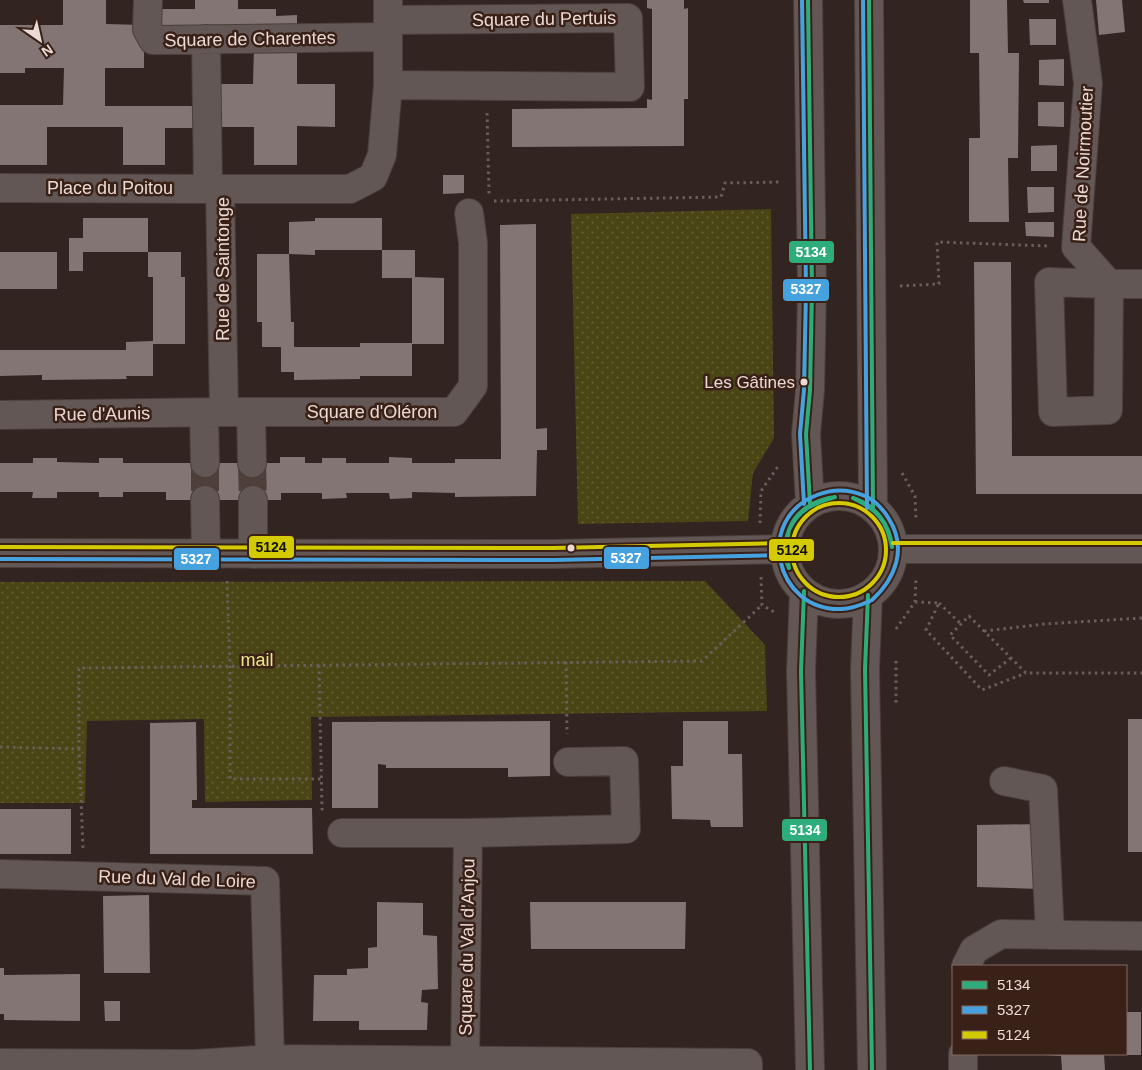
<svg xmlns="http://www.w3.org/2000/svg" width="1142" height="1070" font-family="Arial,sans-serif">
  <style>
    .park { fill: url(#park-dots) }
    .building { fill: #827574 }
    .lines { fill: none; stroke-linecap: round; stroke-linejoin: round }
    .minor-tunnel { stroke: #4e3f3b; stroke-width: 28; stroke-dasharray: 28 14; stroke-linecap: butt }
    .minor-casing { stroke: #4b3f3b; stroke-width: 30 }
    .path { stroke: #685e5a; stroke-width: 3; stroke-dasharray: 2.5 4; stroke-linecap: butt }
    .minor { stroke: #625754; stroke-width: 28 }
    .bus-1-casing { stroke: #3a2118; stroke-width: 8 }
    .bus-2-casing { stroke: #3a2118; stroke-width: 8 }
    .bus-3-casing { stroke: #3a2118; stroke-width: 8 }
    .bus-1 { stroke: #2dad7b; stroke-width: 4 }
    .bus-2 { stroke: #46a1df; stroke-width: 4 }
    .bus-3 { stroke: #d4ca00; stroke-width: 4 }
    .bus-dot { fill: #ebd9d3; stroke: #3a2118; stroke-width: 2 }
    .labels { text-anchor: middle; dominant-baseline: central; stroke-width: 5; stroke-linejoin: round; paint-order: stroke }
    .bus-label { font-size: 17px; fill: #ebd9d3; stroke: #3a2118; text-anchor: end }
    .street-label { font-size: 18px; fill: #ebd9d3; stroke: #3a2118 }
    .park-label { font-size: 18px; fill: #ede886; stroke: #3a2118 }
    .line-badge { stroke: #3a2118; stroke-width: 2 }
    .badge-label { font-size: 14px; text-anchor: middle; font-weight: bold; fill: #fff }
    .pale-badge-label { font-size: 14px; text-anchor: middle; font-weight: bold; fill: #111 }
  </style>
  <defs>
    <pattern id="park-dots" width="8" height="8" patternUnits="userSpaceOnUse" patternTransform="scale(1.25)"><rect width="8" height="8" fill="#494515"/><path d="M2 2h.1M6 6h.1" fill="none" stroke="#635f36" stroke-width="1.8" stroke-linecap="round"/></pattern>
  </defs>
  <rect width="100%" height="100%" fill="#322420"/>
  <path class="park" d="M771,209l3,229 -21,35 -5,48 -170,3 -7,-310z
    M705,581l60,64 2,66 -456,6 1,83 -107,2 -1,-83 -117,2 -2,82h-85v-221z"/>
  <path class="building" d="M63,0h43v24l38,1v43h-39v38h98v22h-38v37h-42v-38h-76v38h-47v-60h63l1,-37h-39v5h-25v-48h63z
    M195,0h43v9h38v7l21,-1v16h-140v-22h38z
    M647,0h37v9l4,-1v91h-4v47l-172,1v-38l135,-1v-9l5,1v-91l-5,-1z
    M970,0h37l1,53h11l-1,105h-10l1,64h-40v-84h11l-1,-85h-9z
    M1023,0h26v3h-25z
    M1096,0h26l3,32 -26,3z
    M1029,19h27v26h-26z
    M254,46h43v38h38v43l-38,-1v39h-43v-38h-37l-1,-43h37z
    M1064,59v27l-25,-1v-25z
    M1038,102h26v25l-26,-1z
    M1057,145v26h-26v-25z
    M443,175h21v18l-21,1z
    M1027,187h27v25l-26,1z
    M83,218h65v34h-65v19h-14v-33h14z
    M315,218h67v32h-67v5l-26,-1v-32l26,-1z
    M1025,222h29v15l-28,-1z
    M536,224v205l11,-1v22h-10l-1,46 -81,1v-4l-43,-1v6l-22,1 -1,-6h-43l1,5 -25,1v-6h-41v7h-115v-8h-43v5h-24v-5h-42v6h-25l1,-6h-33v-29h33v-5h24v4l42,1v-5h24v5h157v-6h25v6h17v-5h24v5h43v-6l23,1v5h43v-4h46l-1,-234z
    M382,250h33v27l29,1v66h-32v32h-52v3l-66,1v-8h-13v-25h-19v-25h-5v-68h32l2,68h3v25h66v-4h52v-65h-30z
    M0,252h57v37h-57z
    M148,252h33v25h4v67h-32v32h-27l1,3 -85,1v-5l-42,1v-26h126v-8l27,-1v-64h-5z
    M974,262h37l1,194h130v38h-166z
    M1128,719h14v133h-14z
    M550,721v55l-42,1v-9h-122v-3l-8,-1v44h-46v-86z
    M683,721h45v33h14l1,73h-32l-1,-7 -38,-1 -1,-53h12z
    M196,722l1,78h-5v8h120l1,46h-163v-131z
    M0,809h71v45h-71z
    M1040,824v65l-63,-2v-62z
    M149,895l1,78h-46l-1,-77z
    M377,902l46,1v32l14,1 1,53 -16,1 -1,12 7,1 -1,27h-68v-9h-46l1,-46h33v-6l21,-1v-20l9,-1z
    M530,902h156l-1,47h-154z
    M0,968h4v7l76,-1v47l-76,-1v-6h-4z
    M104,1001h16v20h-15z
    M1126,1012h15v43h-15z
    M1044,1054h60l1,16h-43l-1,-14 -17,-1z"/>
  <g class="lines">
    <path class="minor-tunnel" d="M205,463v37
      M252,463l1,37"/>
    <defs>
      <path id="minor" d="M148,0l-1,29 6,11 235,-3
        M808,0l4,289 -2,101 -4,44 4,70
        M869,0l4,508
        M1077,0l11,83 -12,164 33,37h33
        M206,39l2,150
        M388,85l242,2 -2,-69 -240,2
        M0,188l220,1
        M1049,282l60,2 -1,126 -55,2z
        M224,412l-4,-223h130l23,-12 9,-22 6,-70v-85
        M251,412l1,51
        M204,413l1,50
        M0,415l224,-3h230l19,-26v-143l-4,-30
        M785 550a54 54 0 1 1 108 0a54 54 0 1 1-108 0Z
        M205,500l1,54
        M893,549h249
        M0,553l553,1 232,-5
        M253,554v-54
        M804,591l-3,80 9,399
        M868,595l-3,74 7,401
        M1004,781l39,8 7,146
        M342,833h126
        M0,874l265,7 5,178
        M966,966l8,-16 27,-16 141,2
        M963,1054v16
        M465,1062l3,-229 158,-4 -2,-68 -56,1
        M0,1063l195,1 75,-5 478,4v7"/>
    </defs>
    <use href="#minor" class="minor-casing"/>
    <path class="path" d="M487,113l2,81
      M494,201l227,-4 4,-14 57,-1
      M900,286l39,-2 -2,-42 112,4
      M902,473l13,23 1,25
      M760,523l1,-32 18,-26
      M761,577l1,28 14,8
      M227,581l3,85v113h91
      M915,602l24,1 -13,27 56,60 44,-17
      M939,603l22,21
      M896,629l19,-27 1,-25
      M984,631l61,-7 97,-6
      M1011,658l-22,17 -39,-40 19,-19 57,57h116
      M896,661v43
      M566,662l1,72
      M319,665l3,144 2,2
      M0,747l79,2 4,99
      M79,749v-81l623,-7 60,-56"/>
    <use href="#minor" class="minor"/>
    <defs>
      <path id="bus-1" d="M808,0l4,289 -2,101 -4,44 4,70
        M869,0l4,508
        M853,498c22,7 37,26 39,49
        M853,498c25,12 34,23 39,49
        M789,530c7,-20 26,-30 46,-33
        M789,530c10,-21 25,-27 46,-33
        M789,568c-6,-12 -5,-25 0,-38
        M789,568l-3,-20 3,-18
        M804,591l-3,80 9,399
        M868,595l-3,74 7,401"/>
      <path id="bus-2" d="M802,0l4,289 -2,101 -4,44 4,70
        M863,0l4,508
        M0,559l553,1 232,-5
        M870,601c-9,4 -19,8 -29,8 -66,2 -87,-90 -24,-114 15,-6 32,-6 48,1 11,5 18,13 24,23 18,29 7,59 -17,81"/>
      <path id="bus-3" d="M792 550a47 47 0 1 1 94 0a47 47 0 1 1-94 0Z
        M893,543h249
        M0,547l553,1 232,-5"/>
    </defs>
    <use href="#bus-1" class="bus-1-casing"/>
    <use href="#bus-2" class="bus-2-casing"/>
    <use href="#bus-3" class="bus-3-casing"/>
    <use href="#bus-1" class="bus-1"/>
    <use href="#bus-2" class="bus-2"/>
    <use href="#bus-3" class="bus-3"/>
  </g>
  <g class="bus-dot">
    <circle cx="804" cy="382" r="4.5"/>
    <circle cx="571" cy="548" r="4.5"/>
  </g>
  <g class="labels">
    <g class="bus-label">
      <text x="795" y="382">Les Gâtines</text>
    </g>
    <g class="street-label">
      <text transform="translate(544 19) rotate(-1)">Square du Pertuis</text>
      <text transform="translate(250 39) rotate(-1)">Square de Charentes</text>
      <text transform="translate(1083 164) rotate(-87)">Rue de Noirmoutier</text>
      <text x="110" y="188">Place du Poitou</text>
      <text transform="translate(223 269) rotate(-90)">Rue de Saintonge</text>
      <text x="372" y="412">Square d'Oléron</text>
      <text transform="translate(102 414) rotate(-1)">Rue d'Aunis</text>
      <text transform="translate(177 879) rotate(2)">Rue du Val de Loire</text>
      <text transform="translate(467 947) rotate(-89)">Square du Val d'Anjou</text>
    </g>
    <g class="park-label">
      <text x="257" y="660">mail</text>
    </g>
  </g>
  <g class="line-badge">
    <rect x="788" y="240" width="47" height="24" rx="5" fill="#2dad7b"/>
    <rect x="782" y="278" width="48" height="24" rx="5" fill="#46a1df"/>
    <rect x="248" y="535" width="47" height="24" rx="5" fill="#d4ca00"/>
    <rect x="768" y="538" width="47" height="24" rx="5" fill="#d4ca00"/>
    <rect x="603" y="546" width="47" height="24" rx="5" fill="#46a1df"/>
    <rect x="173" y="547" width="47" height="24" rx="5" fill="#46a1df"/>
    <rect x="781" y="818" width="47" height="24" rx="5" fill="#2dad7b"/>
  </g>
  <g class="badge-label">
    <text x="811" y="257">5134</text>
    <text x="806" y="294">5327</text>
    <text x="626" y="563">5327</text>
    <text x="196" y="564">5327</text>
    <text x="805" y="835">5134</text>
  </g>
  <g class="pale-badge-label">
    <text x="271" y="552">5124</text>
    <text x="792" y="555">5124</text>
  </g>
  <rect x="952" y="965" width="175" height="90" fill="#3a2118" stroke="#816b63"/>
  <rect x="962" y="981" width="25" height="8" fill="#2dad7b" stroke="#816b63"/>
  <text x="997" y="990" font-size="15" fill="#ebd9d3">5134</text>
  <rect x="962" y="1006" width="25" height="8" fill="#46a1df" stroke="#816b63"/>
  <text x="997" y="1015" font-size="15" fill="#ebd9d3">5327</text>
  <rect x="962" y="1031" width="25" height="8" fill="#d4ca00" stroke="#816b63"/>
  <text x="997" y="1040" font-size="15" fill="#ebd9d3">5124</text>
  <g transform="translate(40 40) rotate(146)" stroke="#3a2118" stroke-width="4" paint-order="stroke">
  <path d="M0-4L9 19L0 12L-9 19Z" fill="#ebd9d3"/>
  <text y="-8" font-size="14" font-weight="bold" text-anchor="middle" fill="#ebd9d3">N</text>
  </g>
</svg>
